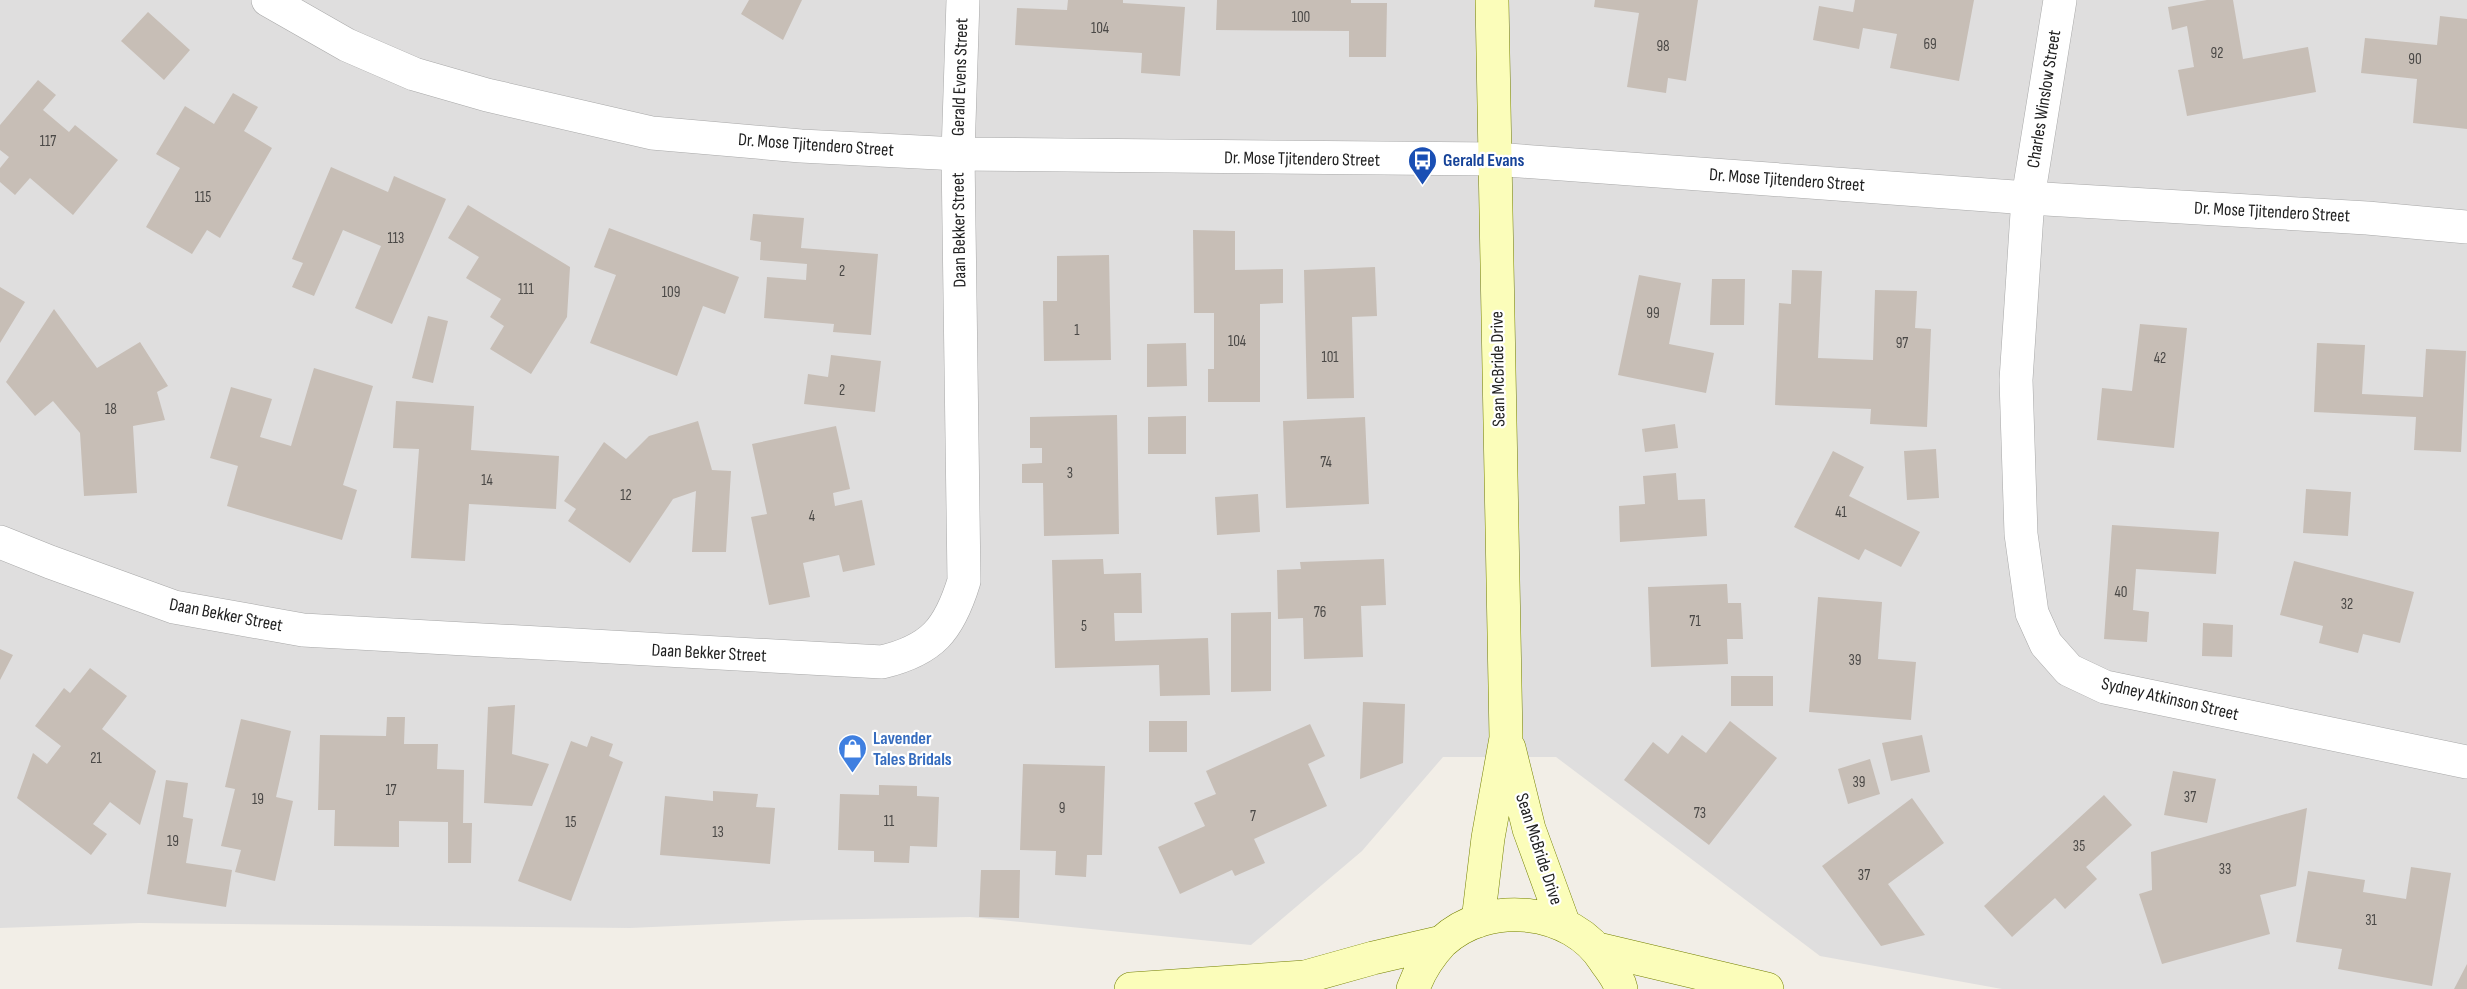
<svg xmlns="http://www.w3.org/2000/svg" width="2467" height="989" font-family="'Sofia Sans Condensed',sans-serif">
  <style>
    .residential { fill: #dfdede }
    .building { fill: #c7beb6 }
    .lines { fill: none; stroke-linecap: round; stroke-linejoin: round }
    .minor-casing { stroke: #a8a8a8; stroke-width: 34 }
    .tertiary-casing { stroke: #a8a8a8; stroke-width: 34 }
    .secondary-casing { stroke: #748000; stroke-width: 34 }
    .minor { stroke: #fff; stroke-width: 33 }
    .tertiary { stroke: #fff; stroke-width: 33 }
    .secondary { stroke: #fbfdba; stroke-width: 33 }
    .labels { text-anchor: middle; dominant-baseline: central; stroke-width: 4.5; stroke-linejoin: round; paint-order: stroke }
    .number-label { font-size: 15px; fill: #4a4846 }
    .street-label { font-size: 18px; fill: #212121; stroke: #fff }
    .transit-label { font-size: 18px; font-weight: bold; fill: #164399; stroke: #fff; text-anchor: start }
    .shop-label { font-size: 18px; font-weight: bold; fill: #366cbe; stroke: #fff; text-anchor: start }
  </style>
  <rect width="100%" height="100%" fill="#f2eee7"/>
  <path class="residential" d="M0,0h2467v989h-465l-182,-33 -264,-199h-113l-81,94 -111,94 -281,-28 -163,3 -177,8 -491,-5 -139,5z"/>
  <path class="building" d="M749,0h53l-19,40 -42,-26z
    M1068,0h55v3l62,4 -5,69 -39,-3 1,-20 -127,-8 2,-37 50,2z
    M1217,0h134v3h36l-1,54h-37v-26l-133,-1z
    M1595,0h103l-12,81 -18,-3 -2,15 -39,-6 12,-74 -45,-6z
    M1855,0h119l-15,81 -69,-13 7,-34 -34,-6 -4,21 -46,-9 6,-34 34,6z
    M2207,0h26l10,59 65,-12 8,45 -129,24 -9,-46 16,-3 -7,-41 -15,4 -4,-23z
    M148,12l42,38 -26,30 -43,-39z
    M2440,16l27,3v110l-54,-6 4,-44 -56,-6 4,-35 72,7z
    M38,80l18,15 -13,15 26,22 6,-7 43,35 -45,55 -43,-37 -15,17 -15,-13v-14l9,-11 -9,-7v-25z
    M233,93l25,14 -14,24 28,17 -52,90 -13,-8 -15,24 -46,-27 34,-59 -24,-14 29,-48 29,18z
    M331,167l57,25 6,-16 52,23 -54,125 -37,-16 26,-62 -38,-16 -29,66 -22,-9 11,-24 -11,-4z
    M468,205l102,62 -3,50 -36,57 -41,-25 14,-23 -14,-9 11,-18 -35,-21 13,-21 -31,-19z
    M753,214l51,4 -3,30 77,6 -7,81 -38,-3 1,-8 -70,-6 3,-41 39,3 1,-16 -47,-4 1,-18 -11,-2z
    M609,228l130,49 -14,37 -22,-8 -26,70 -87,-33 26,-68 -22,-8z
    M1193,230l42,1v39l48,-1v34l-23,1v98h-52v-33h6v-56h-20z
    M1109,255l2,105 -67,1 -1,-60h14v-45z
    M1375,267l2,49 -25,1 2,81 -47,1 -3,-129z
    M1792,270l30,1 -4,87 55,2 2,-70 42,1 -2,37 16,1 -4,98 -57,-3 1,-15 -96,-4 4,-102 12,1z
    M1639,275l42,8 -12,61 45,9 -8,40 -88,-18z
    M1712,279h33l-1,46h-34z
    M0,287l25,15 -25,41z
    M54,309l43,59 43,-26 28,44 -11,6 8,28 -32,6 4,67 -53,3 -4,-63 -27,-32 -18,15 -29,-34z
    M428,316l20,5 -15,62 -21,-5z
    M2140,324l47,4 -13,120 -77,-8 5,-52 30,3z
    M1186,343l1,43 -40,1v-43z
    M2317,343l48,2 -3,49 61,3 3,-48 40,2 -5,101 -47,-2 2,-33 -102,-5z
    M831,355l50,6 -6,51 -71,-8 4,-30 20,3z
    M314,368l59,18 -30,99 14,5 -15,50 -115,-34 11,-40 -28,-8 21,-71 41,12 -12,38 31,9z
    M396,401l78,5 -3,44 88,6 -3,53 -87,-5 -4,57 -54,-3 8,-109 -26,-1z
    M1117,415l2,119 -75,2 -1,-53h-21v-19l20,-1v-15h-12v-31z
    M1186,416v38h-38v-37z
    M1365,417l4,87 -83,4 -3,-87z
    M698,421l14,49 19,1 -5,81h-34l4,-61 -23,8 -43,64 -62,-42 8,-12 -12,-8 40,-59 22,17 23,-23z
    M1675,424l3,24 -33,4 -3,-23z
    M836,426l14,63 -17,4 2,13 27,-6 13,65 -32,7 -4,-17 -36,8 7,34 -41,8 -18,-88 16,-3 -15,-70z
    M1936,449l3,49 -32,2 -3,-49z
    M1833,451l31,16 -15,29 71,36 -19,35 -36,-18 -6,11 -65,-33z
    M1676,473l2,27 27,-1 2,37 -87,6 -1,-36 26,-2 -2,-28z
    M2306,489l45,3 -3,44 -45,-3z
    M1258,494l2,38 -43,3 -2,-38z
    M2112,525l107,7 -3,42 -80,-5 -3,41 16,2 -2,30 -43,-3z
    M1103,559l1,15 37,-1 1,40h-28l1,28 93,-3 2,57 -50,1 -1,-31 -104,3 -3,-108z
    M1384,559l2,46 -25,1 2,51 -59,2 -1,-41 -25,1 -1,-49 24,-1 -1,-7z
    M2294,561l120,31 -14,51 -37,-9 -5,19 -39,-10 4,-17 -43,-11z
    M1727,584l1,19h13l2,36h-16l1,25 -77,3 -3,-80z
    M1818,597l64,5 -4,57 38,3 -5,58 -102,-8z
    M1271,612v79l-40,1v-79z
    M2203,623l30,2 -1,32 -30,-1z
    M0,649l13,6 -13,25z
    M90,668l37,28 -25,33 54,42 -16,54 -30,-23 -17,22 14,10 -16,21 -74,-57 16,-45 14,11 14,-18 -26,-20 29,-38 6,5z
    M1731,676h42v30h-42z
    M1363,702l42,2 -2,59 -43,16z
    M515,705l-3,49 37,10 -17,42 -48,-3 4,-96z
    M387,717h18l-1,27h34l-1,25 27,1 -1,53h9l-1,40h-23v-41l-49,-1v26l-65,-1 1,-36h-17l2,-75 66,1z
    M241,719l50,12 -15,66 17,4 -18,80 -40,-9 6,-22 -20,-4 14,-57 -10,-2z
    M1149,721h38v31h-38z
    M1730,721l47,37 -68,87 -85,-65 29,-38 15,12 14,-19 24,18z
    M1310,724l15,32 -17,8 19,42 -73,33 11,24 -30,13 -3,-6 -52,24 -22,-47 47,-21 -11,-23 22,-9 -10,-23z
    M1922,735l8,37 -39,9 -9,-38z
    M591,736l22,8 -4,12 14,6 -52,139 -53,-20 53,-140 16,6z
    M1870,759l10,35 -32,10 -10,-35z
    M1023,764l82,2 -3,89h-15l-1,22 -31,-2 1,-24 -36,-1z
    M2173,771l43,8 -9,44 -43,-8z
    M166,780l22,3 -5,34 10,2 -7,44 46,7 -6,37 -79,-13z
    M879,785l38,1v10l22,1 -2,50 -27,-1 -1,17 -35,-1v-11l-36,-1 2,-56 39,1z
    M713,791l45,3 -2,13 19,1 -5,56 -110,-9 5,-59 48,5z
    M2104,795l28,30 -46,42 11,12 -32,30 -10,-11 -43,39 -28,-31z
    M1912,798l32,45 -56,41 37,51 -44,11 -59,-80z
    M2307,808l-11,78 -36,9 10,39 -108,30 -23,-70 13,-4 -1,-38z
    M2411,867l40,6 -19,113 -94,-17 4,-20 -46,-7 12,-71 57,9 -2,12 43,7z
    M981,870h39l-1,48 -40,-1z
    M2467,964v25h-13z"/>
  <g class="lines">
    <defs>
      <path id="minor" d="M2060,0l-32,198 -12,182 5,154 11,79 14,31 23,26 36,17 362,75
        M0,542l50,20 124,45 129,23 579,32c50,-12 67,-32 82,-81l-6,-427 5,-154"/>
      <path id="tertiary" d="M268,0l79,45 67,29 73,21 165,38 149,13 157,8 536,5 534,39 339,20 100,9"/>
      <path id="secondary" d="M1509,748l20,81 35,96
        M1478,921l10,-83 18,-100 -14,-738
        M1598,949l169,40
        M1131,989l174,-12 68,-19 69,-16
        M1413,989c6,-17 16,-33 29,-47 46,-43 130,-34 163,19 6,9 14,18 16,28"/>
    </defs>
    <use href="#minor" class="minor-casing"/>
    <use href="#tertiary" class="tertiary-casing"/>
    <use href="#secondary" class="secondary-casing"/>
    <use href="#minor" class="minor"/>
    <use href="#tertiary" class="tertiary"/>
    <use href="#secondary" class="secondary"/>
  </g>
  <defs>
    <symbol id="bus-pin" viewBox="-11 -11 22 30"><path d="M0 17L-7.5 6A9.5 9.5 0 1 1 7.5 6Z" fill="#1a4fb4" stroke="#fff"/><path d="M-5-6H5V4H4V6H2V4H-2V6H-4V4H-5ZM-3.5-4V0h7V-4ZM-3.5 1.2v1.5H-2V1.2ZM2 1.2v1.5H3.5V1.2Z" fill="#fff"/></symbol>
    <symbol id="shop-pin" viewBox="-11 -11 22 30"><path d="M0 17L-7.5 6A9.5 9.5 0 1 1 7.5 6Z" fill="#3f7fe0" stroke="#fff"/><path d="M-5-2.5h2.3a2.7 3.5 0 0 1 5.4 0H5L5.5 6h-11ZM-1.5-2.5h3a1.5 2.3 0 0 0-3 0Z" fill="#fff"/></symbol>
  </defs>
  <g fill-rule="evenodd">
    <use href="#bus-pin" x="1406" y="144" width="33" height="45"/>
    <use href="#shop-pin" x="836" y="732" width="33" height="45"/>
  </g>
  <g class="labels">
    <g class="number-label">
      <text x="1301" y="17">100</text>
      <text x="1100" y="28">104</text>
      <text x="1930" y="44">69</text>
      <text x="1663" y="46">98</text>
      <text x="2217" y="53">92</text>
      <text x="2415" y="59">90</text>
      <text x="48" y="141">117</text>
      <text x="203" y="197">115</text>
      <text x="396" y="238">113</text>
      <text x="842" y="271">2</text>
      <text x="526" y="289">111</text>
      <text x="671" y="292">109</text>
      <text x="1653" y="313">99</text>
      <text x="1077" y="330">1</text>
      <text x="1237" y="341">104</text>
      <text x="1902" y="343">97</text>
      <text x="1330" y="357">101</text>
      <text x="2160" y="358">42</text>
      <text x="842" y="390">2</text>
      <text x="111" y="409">18</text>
      <text x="1326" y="462">74</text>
      <text x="1070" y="473">3</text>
      <text x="487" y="480">14</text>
      <text x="626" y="495">12</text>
      <text x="1841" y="512">41</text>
      <text x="812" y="516">4</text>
      <text x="2121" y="592">40</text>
      <text x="2347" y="604">32</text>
      <text x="1320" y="612">76</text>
      <text x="1695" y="621">71</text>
      <text x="1084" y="626">5</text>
      <text x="1855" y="660">39</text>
      <text x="96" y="758">21</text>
      <text x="1859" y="782">39</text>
      <text x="391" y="790">17</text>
      <text x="2190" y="797">37</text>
      <text x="258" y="799">19</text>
      <text x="1062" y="808">9</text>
      <text x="1700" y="813">73</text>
      <text x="1253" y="816">7</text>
      <text x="889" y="821">11</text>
      <text x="571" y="822">15</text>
      <text x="718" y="832">13</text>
      <text x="173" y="841">19</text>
      <text x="2079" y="846">35</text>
      <text x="2225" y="869">33</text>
      <text x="1864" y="875">37</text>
      <text x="2371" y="920">31</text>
    </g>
    <g class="street-label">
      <text transform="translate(960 77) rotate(-88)">Gerald Evens Street</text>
      <text transform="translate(2044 99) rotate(-81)">Charles Winslow Street</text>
      <text transform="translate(816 145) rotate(4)">Dr. Mose Tjitendero Street</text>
      <text transform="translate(1302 159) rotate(1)">Dr. Mose Tjitendero Street</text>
      <text transform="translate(1787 180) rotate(4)">Dr. Mose Tjitendero Street</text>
      <text transform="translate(2272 212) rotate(3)">Dr. Mose Tjitendero Street</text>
      <text transform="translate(959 230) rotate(-91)">Daan Bekker Street</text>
      <text transform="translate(1498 369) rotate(-91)">Sean McBride Drive</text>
      <text transform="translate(226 615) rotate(11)">Daan Bekker Street</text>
      <text transform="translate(709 653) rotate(3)">Daan Bekker Street</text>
      <text transform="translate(2170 699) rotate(13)">Sydney Atkinson Street</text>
      <text transform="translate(1539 849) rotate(72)">Sean McBride Drive</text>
    </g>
    <g class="transit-label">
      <text x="1443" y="160">Gerald Evans</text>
    </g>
    <g class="shop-label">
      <text x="873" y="738">Lavender<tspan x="873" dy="21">Tales Bridals</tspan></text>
    </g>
  </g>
</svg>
